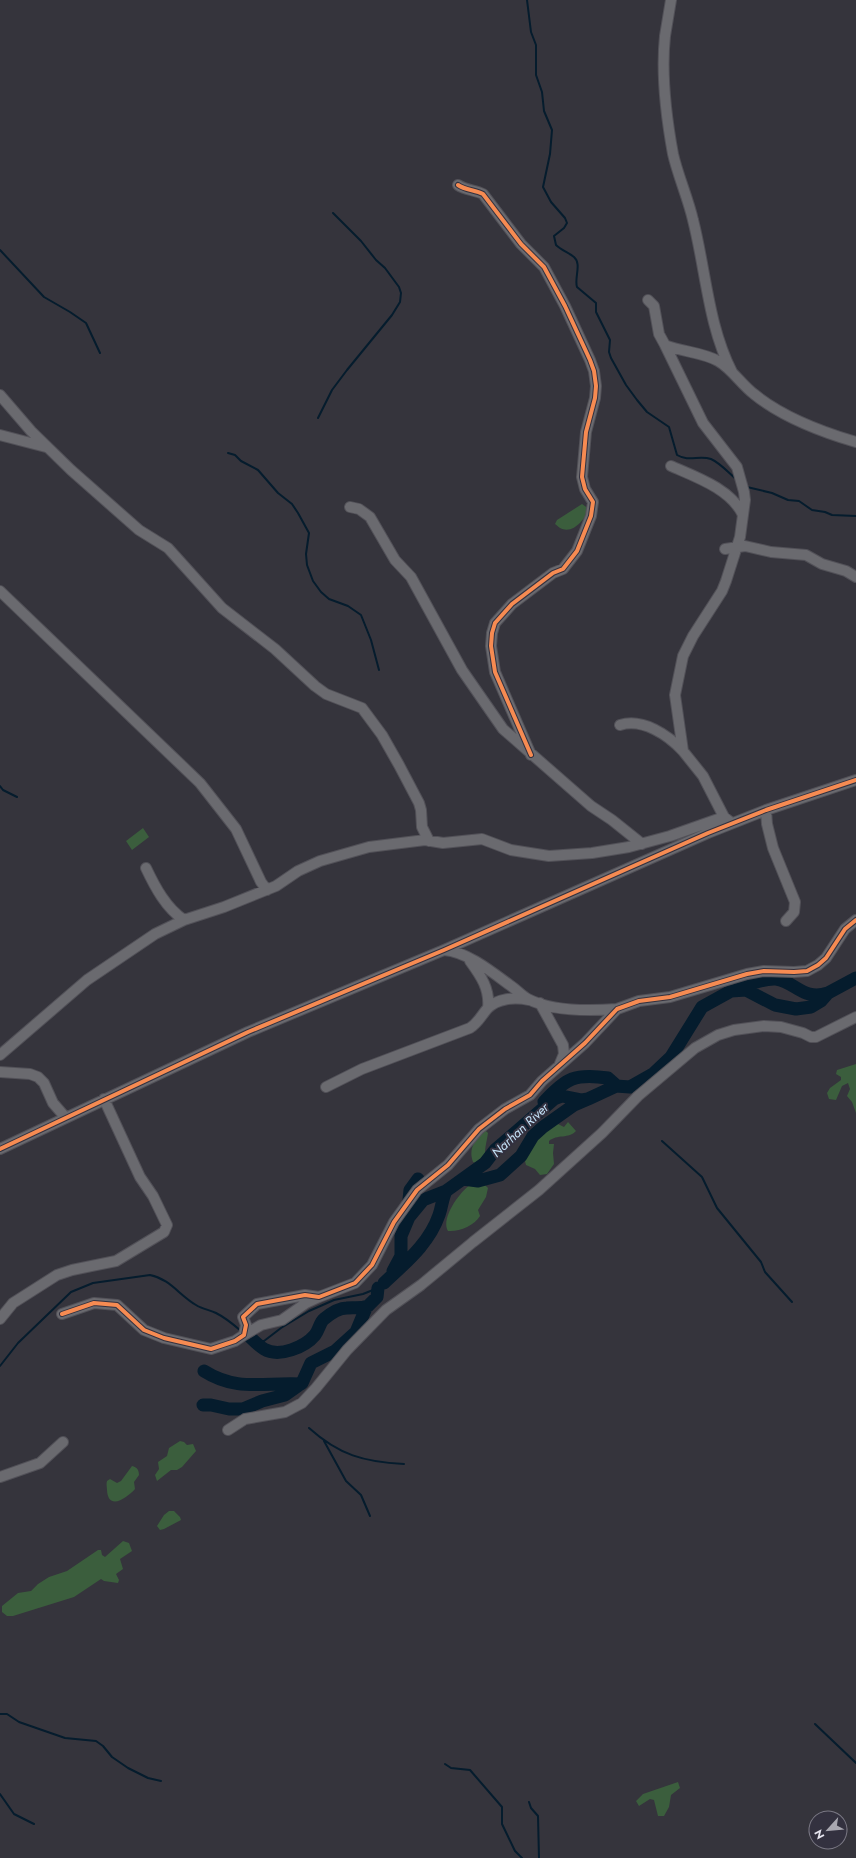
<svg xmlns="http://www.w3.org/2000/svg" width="856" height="1858" font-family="Jost,sans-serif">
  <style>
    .green { fill: #3b5e3d }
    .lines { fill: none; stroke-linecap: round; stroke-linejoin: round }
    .stream { stroke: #051c2d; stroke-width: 2 }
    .river { stroke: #051c2d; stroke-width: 13 }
    .minor-casing { stroke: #525158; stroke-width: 12 }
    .minor { stroke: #6a6a6f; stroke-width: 10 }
    .cycleway-casing { stroke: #33313f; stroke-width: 6 }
    .cycleway { stroke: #f68b52; stroke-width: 4 }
    .labels { text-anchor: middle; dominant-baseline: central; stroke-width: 4; stroke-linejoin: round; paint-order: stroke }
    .water-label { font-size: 13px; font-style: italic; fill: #c3e1f7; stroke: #33313f }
  </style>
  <rect width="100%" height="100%" fill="#35343c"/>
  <path class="green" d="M582,504l7,5c-4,10 -16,26 -29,19 -2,-1 -3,-3 -5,-4l2,-4z
    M143,828l6,9 -17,13 -6,-9z
    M856,1064v49l-4,-11 -5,-6 3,-7 -2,-6 -6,3 -6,14 -7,-1 -2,-6 3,-5 11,-8v-3l-5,-3 1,-4z
    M552,1122h2l10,5 4,-5 8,9c-7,8 -19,3 -27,10v3h5l-1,9 1,11 -7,10 -7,1 -5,-6 -9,-4 -1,-4c5,-16 12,-28 27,-39z
    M485,1130l3,3c-1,8 -3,13 -3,21l-9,9 -3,-1c-5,-13 2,-23 12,-32z
    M473,1183l12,2 3,3 -2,9 -8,13 2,6c-6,10 -21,16 -32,15 -8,-12 13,-42 25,-48z
    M180,1441l4,1 3,3 6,-1 3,7 -14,16 -5,3h-6l-14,11 -2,-6 4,-6 -1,-7 9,-6 2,-8z
    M132,1466c5,1 7,4 7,9l-5,7 1,7c-7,8 -27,23 -28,1 0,-3 -1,-5 0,-9l3,-2 7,4 4,-2z
    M169,1511h5l6,6 1,3 -17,9 -4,1 -3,-4 7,-11z
    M123,1541l6,2 3,8 -12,8 3,10 -7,5 3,6 -1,3 -14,-2 -3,-2 -27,18 -61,19h-6l-5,-4v-6l16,-13 13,-2 7,-7 11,-7 18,-6 31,-21h3l1,5 3,2z
    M678,1782l2,6 -9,7 -2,12 -5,9h-6l-4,-16 -4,-1 -11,7 -3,-5 7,-7z"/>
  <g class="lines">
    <path class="stream" d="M527,0l4,32 5,13v30l6,17 2,19 8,19 -2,24 -7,33 8,15 14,16 2,5 -3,5 -10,8 2,9c5,5 13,8 18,12 8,7 0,21 3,30l19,16v9l14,28 -1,12 2,6 15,27 11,15 10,12 22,15 8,28c12,7 22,0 34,4 9,4 17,13 25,20
      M0,250l44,47 26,15 16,11 14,30
      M318,418l14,-28 15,-20 45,-55 8,-13 1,-9 -2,-6 -14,-19 -9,-8 -15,-19 -28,-28
      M228,453l7,2 6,6 17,9 20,23 14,11 6,9 11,20 -3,21 1,11 6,16 8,11 8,7 19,7 13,9 10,25 8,30
      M747,487l25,6 16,7 11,1 13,9 13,2 7,3 24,1
      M0,786l3,4 14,7
      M662,1141l40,36 15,31 44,54 4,10 27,30
      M250,1336l7,5h7l17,-13 28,-17 25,-11 29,-6 15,-6 6,-5
      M0,1366l18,-23 53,-51 22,-9 57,-8c20,4 29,20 46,30 6,4 14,5 20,8 10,5 17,11 25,18
      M309,1428c30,27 55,34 95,36
      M324,1441l22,40 15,14 9,21
      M0,1714h7l12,8 46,16 31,3 7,5 9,11 16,11 20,10 13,3
      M815,1724l41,39
      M445,1764l6,4 19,2 32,37v17l13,27 7,7
      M0,1794l14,20 20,10
      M529,1802l2,6 7,8 1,42"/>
    <path class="river" d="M737,989c11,-4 26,-11 39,-10 20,3 27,22 52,14
      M544,1102c22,-24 31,-29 64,-24l9,8
      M463,1179l15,2 22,-6 21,-19 12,-20 10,-9 31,-22 14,-6
      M408,1209l2,-19 8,-11
      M393,1271l8,-15v-20l8,-19 14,-17 23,-9
      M384,1283c21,-20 45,-39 55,-68 3,-8 3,-16 7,-24l39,-28 10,-13 59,-51 8,-3 20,4 6,-1 28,-13 14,1 23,-13 18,-17 31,-50 29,-16 15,-1 29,15 21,4 15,-2 10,-6 7,-8 28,-15
      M250,1337c4,4 9,9 14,12 15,9 41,-2 51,-14 4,-5 5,-13 9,-16 6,-5 15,-11 23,-11 7,-1 13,1 21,-2
      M204,1371c33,21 60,11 97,13
      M203,1405h8l18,4h14l19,-8 23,-6 17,-12 9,-20 24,-12 21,-19 10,-24 11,-11 1,-9"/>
    <defs>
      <path id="minor" d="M671,0c-2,12 -4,24 -6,36 -4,38 1,80 8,118 5,22 15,44 20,66 13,51 15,105 39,152
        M458,185c7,5 17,5 25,9l38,50 23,23 21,39 25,54 4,11 2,15 -1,12 -9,34 -4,45 3,12 8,13 -2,14 -14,35 -14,18 -10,4 -41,31 -17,19 -3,10 -1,13 4,26 36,83
        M648,300l6,6 5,28 6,11c17,7 37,7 53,16 14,8 23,23 36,33 27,22 68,38 102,48
        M665,345l38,78 34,44 7,25 1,8 -5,37 -14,44 -4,10 -29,45 -10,20 -8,39 8,56 20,25 21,41 5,4
        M0,395l31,36 40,39 68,60 29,18 54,60 53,41 40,37 11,8 36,14 20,27 17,30 20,38 2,7 1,17 7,14
        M0,435l46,12
        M671,466c25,11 60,23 72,49
        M350,507l9,2 11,8 25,43 16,17 51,93 41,59 88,77 21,14 30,24
        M725,549l20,-3 26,6 35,3 16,9 24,7 10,6
        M0,591l200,192 36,46 25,53 6,8
        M620,725c23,-7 48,10 63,26
        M766,810l1,14 6,24 22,54 -1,10 -8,9
        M146,868c9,19 20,40 38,52
        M444,950c24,2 48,22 67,36 6,4 11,10 17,13 25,13 62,12 89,10
        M470,961c11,15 20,28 18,47
        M540,1003l23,42 1,9 -5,12
        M0,1055l87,-75 68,-46 29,-14 40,-13 52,-21 22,-15 22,-10 49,-14 56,-7 18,3 39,-4 29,11 38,6 43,-3 37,-6 41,-11 54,-19
        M0,1072l30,2 8,3 6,6 9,20 13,15
        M326,1087l36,-18 108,-41c8,-5 11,-12 17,-19 10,-11 28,-12 42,-9
        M0,1149l248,-117 196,-82 264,-117 58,-23 90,-30
        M62,1314l32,-11 23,2 27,25 20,8 47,11 24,-8 9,-6 2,-10 -3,-8 14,-13 48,-9 14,2 36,-14 17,-18 22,-43 23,-32 31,-25 31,-36 26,-20 25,-14 12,-14 43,-38 32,-34 22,-8 31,-4 77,-23 17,-3 30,1 13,-1 11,-6 8,-7 19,-29 11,-9
        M0,1319l13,-16 44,-28 15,-5 44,-9 48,-29 3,-7 -14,-29 -13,-19 -36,-78
        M244,1335l17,-10 21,-5 24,-17 13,-6
        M228,1430l17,-11 40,-7 17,-9 14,-15 31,-38 39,-40 35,-25 52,-43 66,-52 63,-57 36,-37 57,-48 23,-13 16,-5 30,-4 17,1 22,6 8,4h5l40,-20
        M0,1477l40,-14 23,-21"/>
    </defs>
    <use href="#minor" class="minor-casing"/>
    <use href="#minor" class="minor"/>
    <defs>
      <path id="cycleway" d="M458,185c7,5 17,5 25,9l38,50 23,23 21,39 25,54 4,11 2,15 -1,12 -9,34 -4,45 3,12 8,13 -2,14 -14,35 -14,18 -10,4 -41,31 -17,19 -3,10 -1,13 4,26 36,83
        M0,1149l248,-117 196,-82 264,-117 58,-23 90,-30
        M62,1314l32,-11 23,2 27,25 20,8 47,11 24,-8 9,-6 2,-10 -3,-8 14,-13 48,-9 14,2 36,-14 17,-18 22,-43 23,-32 31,-25 31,-36 26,-20 25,-14 12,-14 43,-38 32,-34 22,-8 31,-4 77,-23 17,-3 30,1 13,-1 11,-6 8,-7 19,-29 11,-9"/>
    </defs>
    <use href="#cycleway" class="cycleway-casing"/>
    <use href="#cycleway" class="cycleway"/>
  </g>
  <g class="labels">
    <g class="water-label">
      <text transform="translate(520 1130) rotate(-43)">Narhan River</text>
    </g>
  </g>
  <g transform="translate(828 1830) rotate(243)"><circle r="19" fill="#33313f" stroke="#7b7985"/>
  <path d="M0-3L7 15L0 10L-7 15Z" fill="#a8a7b0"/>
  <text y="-6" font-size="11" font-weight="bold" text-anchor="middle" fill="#e6e5ef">N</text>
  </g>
</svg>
